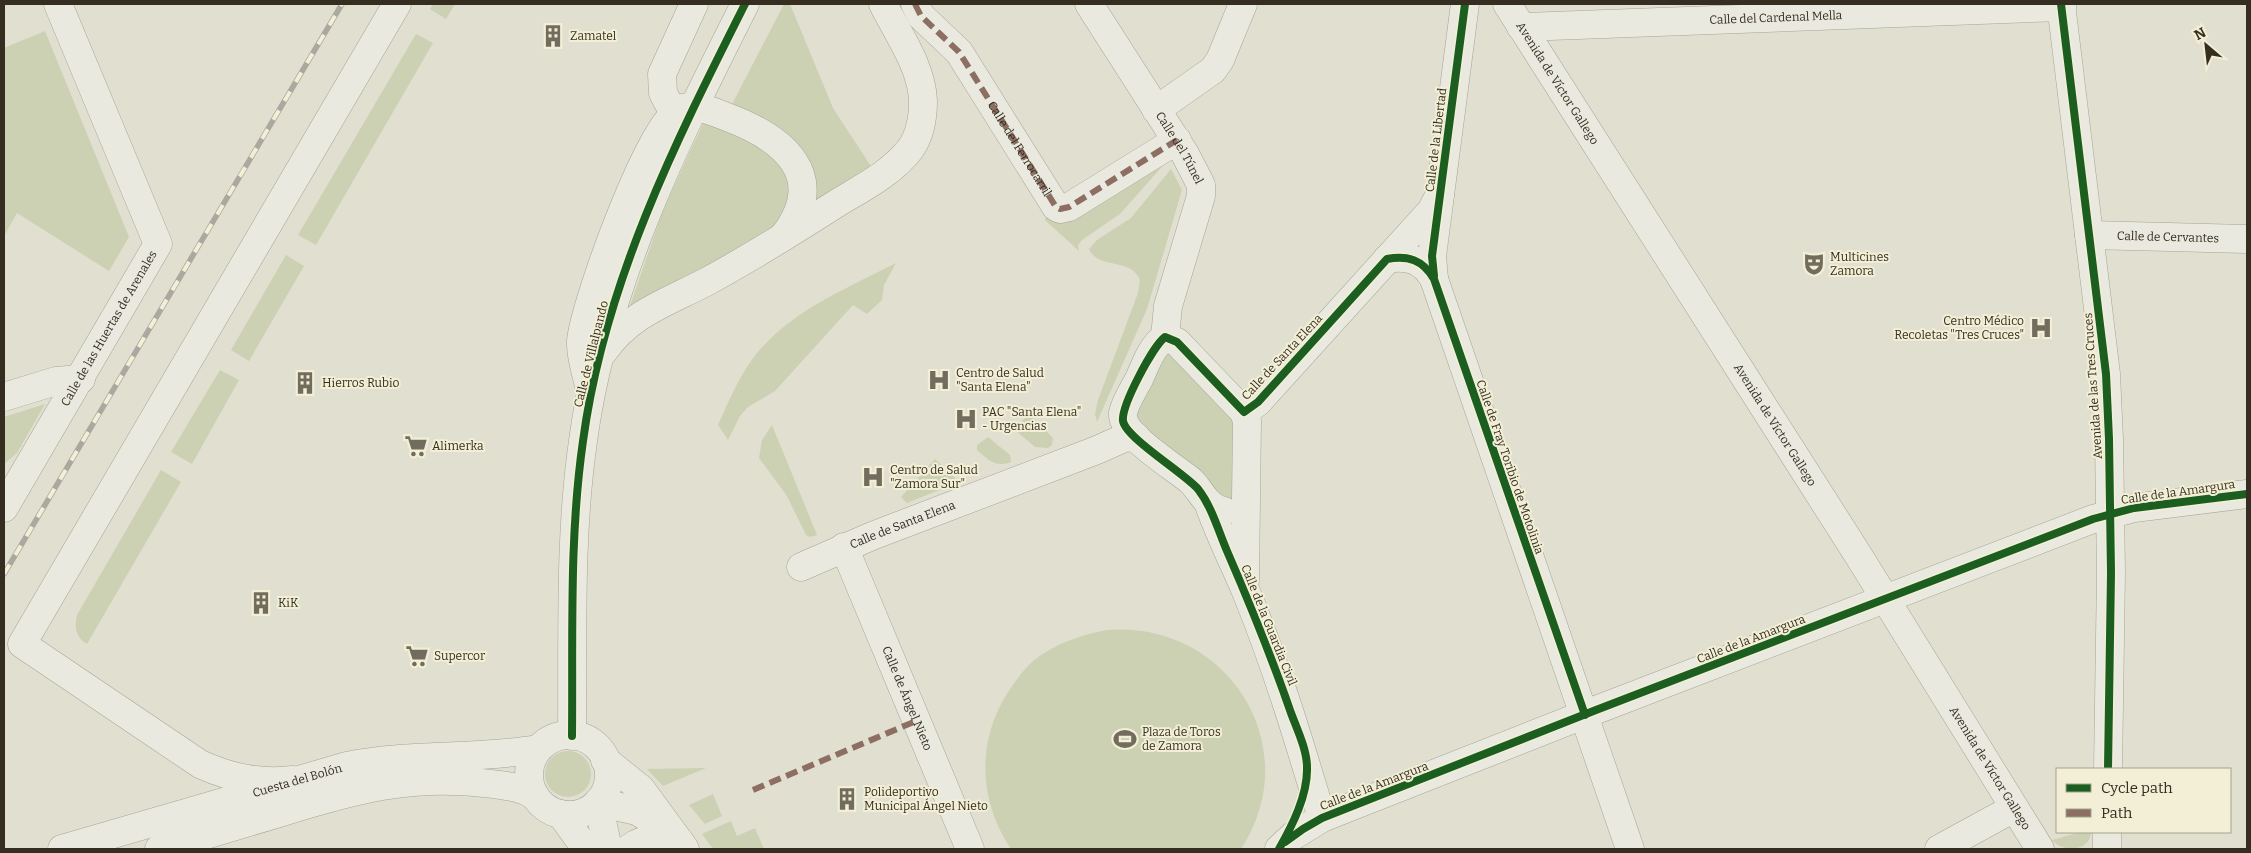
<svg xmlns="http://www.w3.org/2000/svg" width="2251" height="853" font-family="Bitter,serif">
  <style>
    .green { fill: #ccd1b3 }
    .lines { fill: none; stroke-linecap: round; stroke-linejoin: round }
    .minor-casing { stroke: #a7a497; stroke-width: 29 }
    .minor { stroke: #eae9df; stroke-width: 28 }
    .rail-casing { stroke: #aaa89f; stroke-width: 5.5 }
    .rail { stroke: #f2efd6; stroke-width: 4; stroke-dasharray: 11; stroke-linecap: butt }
    .quiet { stroke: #8d6e63; stroke-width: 6; stroke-dasharray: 12 6; stroke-linecap: butt }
    .cycleway-casing { stroke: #f2efd6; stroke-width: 11 }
    .cycleway { stroke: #1b5e20; stroke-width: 8 }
    .labels { text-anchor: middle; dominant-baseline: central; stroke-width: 4; stroke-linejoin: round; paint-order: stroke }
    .street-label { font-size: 12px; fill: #352e20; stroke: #f2efd6 }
    .poi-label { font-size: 12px; fill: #352e20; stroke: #f2efd6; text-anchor: start }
  </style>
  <rect width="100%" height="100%" fill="#e1dfcf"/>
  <path class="green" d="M433,4h22l-9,15 -16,-10z
    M784,4h6l43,104 41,63 -69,43 4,-28 -80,-76z
    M45,31l84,206 -20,34 -92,-58 -13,23v-188z
    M416,34l17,9 -117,202 -18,-10z
    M706,117l61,27 25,38 -9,41 -155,88 36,-103z
    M1167,161l-47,53 -38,26 -4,5 1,6 -34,-31 2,-4z
    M1171,169l11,21 -35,119 -50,113 -2,-8 3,-14 40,-107 2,-13c-9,-23 -42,-10 -51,-31l8,-9 34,-22z
    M286,255l18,11 -55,95 -18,-11z
    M896,263l-12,22 -2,15 -15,14 -14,-9 -78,86 -27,16 -8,9 -12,24 -10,-15c10,-22 19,-44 33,-64 34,-48 95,-72 145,-98z
    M1167,351l70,67 -3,83 -9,-1 -89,-73 -3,-13z
    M220,370l19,10 -47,84 -21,-12z
    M45,404l-28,49 -13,11v-47z
    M1029,414l24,24 -1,7 -4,3 -13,-1 -21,-18z
    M772,425l45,110 -7,2 -4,-2 -19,-39 -28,-38 3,-18z
    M988,437l22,18 1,7c-16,6 -22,-2 -34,-12v-5z
    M935,459l24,23 -52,21 -6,-6z
    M161,470l20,12 -94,162c-11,-6 -13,-17 -10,-29z
    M1107,630c120,-10 201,116 134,219h-230c-31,-46 -35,-103 -6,-152 8,-13 17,-26 28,-36 21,-17 48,-26 74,-31z
    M545 774a23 23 0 1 1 46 0a23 23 0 1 1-46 0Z
    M706,768l-43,18 -16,-17z
    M713,794l9,22 -17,8 -16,-19z
    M731,821l6,15 18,-8 9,21h-51l-11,-15z
    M2081,832h10c-1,20 -28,21 -39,8z"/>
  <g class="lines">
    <defs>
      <g id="minor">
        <path id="s1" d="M915,4l6,12 38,36 97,155 4,2 9,-2 108,-67"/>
        <path id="s2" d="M1089,4l96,150 16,31v11l-33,110 -3,31"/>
        <path id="s3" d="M1507,4l353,554 180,291"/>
        <path d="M2061,4l45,370 3,65 2,134 -3,196"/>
        <path id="s4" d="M1521,27l541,-20"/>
        <path d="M1156,110l57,-40 7,-10 23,-56"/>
        <path d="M673,112l-10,-19 -1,-19 32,-70"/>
        <path id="s5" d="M2089,235l158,4"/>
        <path d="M1387,259c21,-4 36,1 47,20l196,570"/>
        <path d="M1434,279l-2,-23 33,-252"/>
        <path d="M1165,337l12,5 67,70 3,9 -2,159"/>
        <path d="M1165,337c-14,10 -19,27 -26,42 -5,10 -14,23 -16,34 -3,22 53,55 68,68 11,11 16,27 33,30"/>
        <path d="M604,351c25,-37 64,-49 102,-69 45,-24 89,-52 133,-80 25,-15 54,-30 72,-54 9,-13 12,-31 12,-47 -1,-34 -25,-67 -40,-97"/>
        <path d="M589,386c-3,-14 -9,-31 -8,-45 3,-36 69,-219 99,-232 14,-6 33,2 47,8 56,21 104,59 56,120"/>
        <path d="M4,397l52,-16 25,-2"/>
        <path d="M1244,412l14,-10 173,-191 9,-17"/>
        <path d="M1208,502c11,32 26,61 39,92 30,74 52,147 75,224"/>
        <path id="s6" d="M4,508l154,-264 -100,-240"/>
        <path id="s7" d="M844,547l126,302"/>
        <path id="s8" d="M801,567l71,-31 225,-86 27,-12 12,-1"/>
        <circle cx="569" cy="775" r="40"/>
        <path d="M572,736c1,-99 -3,-198 11,-295 21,-157 92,-298 162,-437"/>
        <path d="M605,760l36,29 44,60"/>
        <path d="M293,780c-32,4 -63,-2 -93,-16l-178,-120 375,-640"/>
        <path d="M598,802l39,9 28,17"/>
        <path d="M598,802l10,47"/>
        <path d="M561,814l25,35"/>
        <path id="s9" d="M62,849l285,-83c63,-13 127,-6 191,-17"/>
        <path d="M159,849c40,-12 80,-24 120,-36 74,-23 134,-40 213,-29 15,2 30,3 43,12"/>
        <path d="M628,849c16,-12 33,-14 52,-7"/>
        <path d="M1279,849l14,-13 29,-18 274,-108 497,-191 41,-11 113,-14"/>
        <path d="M1939,849l75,-41"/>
        <path d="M2107,849v-17"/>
      </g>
    </defs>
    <use href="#minor" class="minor-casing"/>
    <use href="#minor" class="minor"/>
    <defs>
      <path id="rail" d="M4,574l338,-570"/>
    </defs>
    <use href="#rail" class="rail-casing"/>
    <use href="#rail" class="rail"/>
    <path class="quiet" d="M915,4l6,12 38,36 97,155 4,2 9,-2 108,-67
      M753,790l163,-69"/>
    <defs>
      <path id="cycleway" d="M2061,4l45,370 3,65 2,134 -3,196
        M1434,276l-2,-20 33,-252
        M572,736c1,-99 -3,-198 11,-295 21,-157 92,-298 162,-437
        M1285,842l18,-13 19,-11 274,-108 497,-191 41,-11 113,-14
        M1279,849c13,-23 29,-54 28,-82 0,-17 -10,-38 -16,-54 -19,-55 -41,-109 -64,-162 -9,-21 -15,-44 -29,-62 -14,-16 -72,-51 -75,-68 -2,-15 30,-75 42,-84l12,5 67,70 14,-10 129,-143c21,-4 36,1 47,20l151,436"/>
    </defs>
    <use href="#cycleway" class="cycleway-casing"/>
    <use href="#cycleway" class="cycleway"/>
  </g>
  <defs>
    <symbol id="building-bare" viewBox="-9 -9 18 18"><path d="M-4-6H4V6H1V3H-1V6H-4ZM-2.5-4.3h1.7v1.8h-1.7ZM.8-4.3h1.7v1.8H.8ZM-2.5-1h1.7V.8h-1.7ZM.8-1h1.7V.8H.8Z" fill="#716c5d" stroke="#f2efd6" stroke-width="2.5" paint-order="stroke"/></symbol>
    <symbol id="theatre-bare" viewBox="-9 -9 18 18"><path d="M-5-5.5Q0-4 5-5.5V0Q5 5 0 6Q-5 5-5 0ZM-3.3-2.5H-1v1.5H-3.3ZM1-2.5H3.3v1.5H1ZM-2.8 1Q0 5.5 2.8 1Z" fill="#716c5d" stroke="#f2efd6" stroke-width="2.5" paint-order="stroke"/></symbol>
    <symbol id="hospital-bare" viewBox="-9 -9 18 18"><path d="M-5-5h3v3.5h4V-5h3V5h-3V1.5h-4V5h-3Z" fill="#716c5d" stroke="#f2efd6" stroke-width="2.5" paint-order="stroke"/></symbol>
    <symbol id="supermarket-bare" viewBox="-9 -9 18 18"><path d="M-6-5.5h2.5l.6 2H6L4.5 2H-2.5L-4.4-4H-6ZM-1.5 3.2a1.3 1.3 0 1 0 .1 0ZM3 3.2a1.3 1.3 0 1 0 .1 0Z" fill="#716c5d" stroke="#f2efd6" stroke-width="2.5" paint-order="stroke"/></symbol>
    <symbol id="stadium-bare" viewBox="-9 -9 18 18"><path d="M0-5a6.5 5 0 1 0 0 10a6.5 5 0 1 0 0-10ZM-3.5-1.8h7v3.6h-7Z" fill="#716c5d" stroke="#f2efd6" stroke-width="2.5" paint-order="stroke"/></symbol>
  </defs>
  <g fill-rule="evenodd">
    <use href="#building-bare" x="537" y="20" width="32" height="32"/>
    <use href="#theatre-bare" x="1798" y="248" width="32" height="32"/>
    <use href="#hospital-bare" x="2025" y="312" width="32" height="32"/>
    <use href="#hospital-bare" x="923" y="364" width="32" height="32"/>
    <use href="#building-bare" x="289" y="367" width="32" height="32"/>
    <use href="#hospital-bare" x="950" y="403" width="32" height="32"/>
    <use href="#supermarket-bare" x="400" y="430" width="32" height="32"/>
    <use href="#hospital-bare" x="857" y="461" width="32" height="32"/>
    <use href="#building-bare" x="245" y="587" width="32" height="32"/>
    <use href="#supermarket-bare" x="401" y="640" width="32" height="32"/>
    <use href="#stadium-bare" x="1109" y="723" width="32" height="32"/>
    <use href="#building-bare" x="831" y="783" width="32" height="32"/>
  </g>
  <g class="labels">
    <g class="street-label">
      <text stroke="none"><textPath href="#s4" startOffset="255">Calle del Cardenal Mella</textPath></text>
      <text stroke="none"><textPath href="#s3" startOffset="94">Avenida de Víctor Gallego</textPath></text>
      <text transform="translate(1436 140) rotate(-83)">Calle de la Libertad</text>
      <text stroke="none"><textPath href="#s2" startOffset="170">Calle del Túnel</textPath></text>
      <text stroke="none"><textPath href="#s1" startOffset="180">Calle del Ferrocarril</textPath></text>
      <text stroke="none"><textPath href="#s5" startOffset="79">Calle de Cervantes</textPath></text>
      <text stroke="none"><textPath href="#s6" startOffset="208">Calle de las Huertas de Arenales</textPath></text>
      <text transform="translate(591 354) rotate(-76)">Calle de Villalpando</text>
      <text transform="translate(1282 357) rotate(-47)">Calle de Santa Elena</text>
      <text transform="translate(2093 386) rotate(-94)">Avenida de las Tres Cruces</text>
      <text stroke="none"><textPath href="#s3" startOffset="499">Avenida de Víctor Gallego</textPath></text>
      <text transform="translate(1510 467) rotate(71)">Calle de Fray Toribio de Motolinia</text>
      <text transform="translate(2178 492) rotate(-8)">Calle de la Amargura</text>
      <text stroke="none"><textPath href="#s8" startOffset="110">Calle de Santa Elena</textPath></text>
      <text transform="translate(1269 625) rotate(68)">Calle de la Guardia Civil</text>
      <text transform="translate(1751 639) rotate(-21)">Calle de la Amargura</text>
      <text stroke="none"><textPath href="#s7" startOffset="164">Calle de Ángel Nieto</textPath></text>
      <text stroke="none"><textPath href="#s3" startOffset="904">Avenida de Víctor Gallego</textPath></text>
      <text stroke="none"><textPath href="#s9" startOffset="245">Cuesta del Bolón</textPath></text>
      <text transform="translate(1374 786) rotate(-21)">Calle de la Amargura</text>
    </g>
    <g class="poi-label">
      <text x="570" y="36">Zamatel</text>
      <text x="1830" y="257">Multicines<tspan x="1830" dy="14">Zamora</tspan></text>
      <text x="2024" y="321" text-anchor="end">Centro Médico<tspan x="2024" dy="14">Recoletas "Tres Cruces"</tspan></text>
      <text x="956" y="373">Centro de Salud<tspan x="956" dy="14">"Santa Elena"</tspan></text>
      <text x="322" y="383">Hierros Rubio</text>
      <text x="982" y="412">PAC "Santa Elena"<tspan x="982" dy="14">- Urgencias</tspan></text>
      <text x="432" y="446">Alimerka</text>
      <text x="890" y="470">Centro de Salud<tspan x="890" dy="14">"Zamora Sur"</tspan></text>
      <text x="278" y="603">KiK</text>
      <text x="434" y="656">Supercor</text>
      <text x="1142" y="732">Plaza de Toros<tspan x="1142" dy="14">de Zamora</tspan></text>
      <text x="864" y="792">Polideportivo<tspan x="864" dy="14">Municipal Ángel Nieto</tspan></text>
    </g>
  </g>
  <rect width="2251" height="853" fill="none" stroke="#352e20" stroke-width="10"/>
  <rect x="2056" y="768" width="175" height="65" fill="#f2efd6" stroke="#a6a28d"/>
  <rect x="2066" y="784" width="25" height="8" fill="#1b5e20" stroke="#a6a28d"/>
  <text x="2101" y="793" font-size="15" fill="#352e20">Cycle path</text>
  <rect x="2066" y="809" width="25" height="8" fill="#8d6e63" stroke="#a6a28d"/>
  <text x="2101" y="818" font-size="15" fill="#352e20">Path</text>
  <g transform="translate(2206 45) rotate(332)" stroke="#f2efd6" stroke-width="4" paint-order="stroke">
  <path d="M0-4L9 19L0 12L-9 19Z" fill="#352e20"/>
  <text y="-8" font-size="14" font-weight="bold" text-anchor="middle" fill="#352e20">N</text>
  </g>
</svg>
